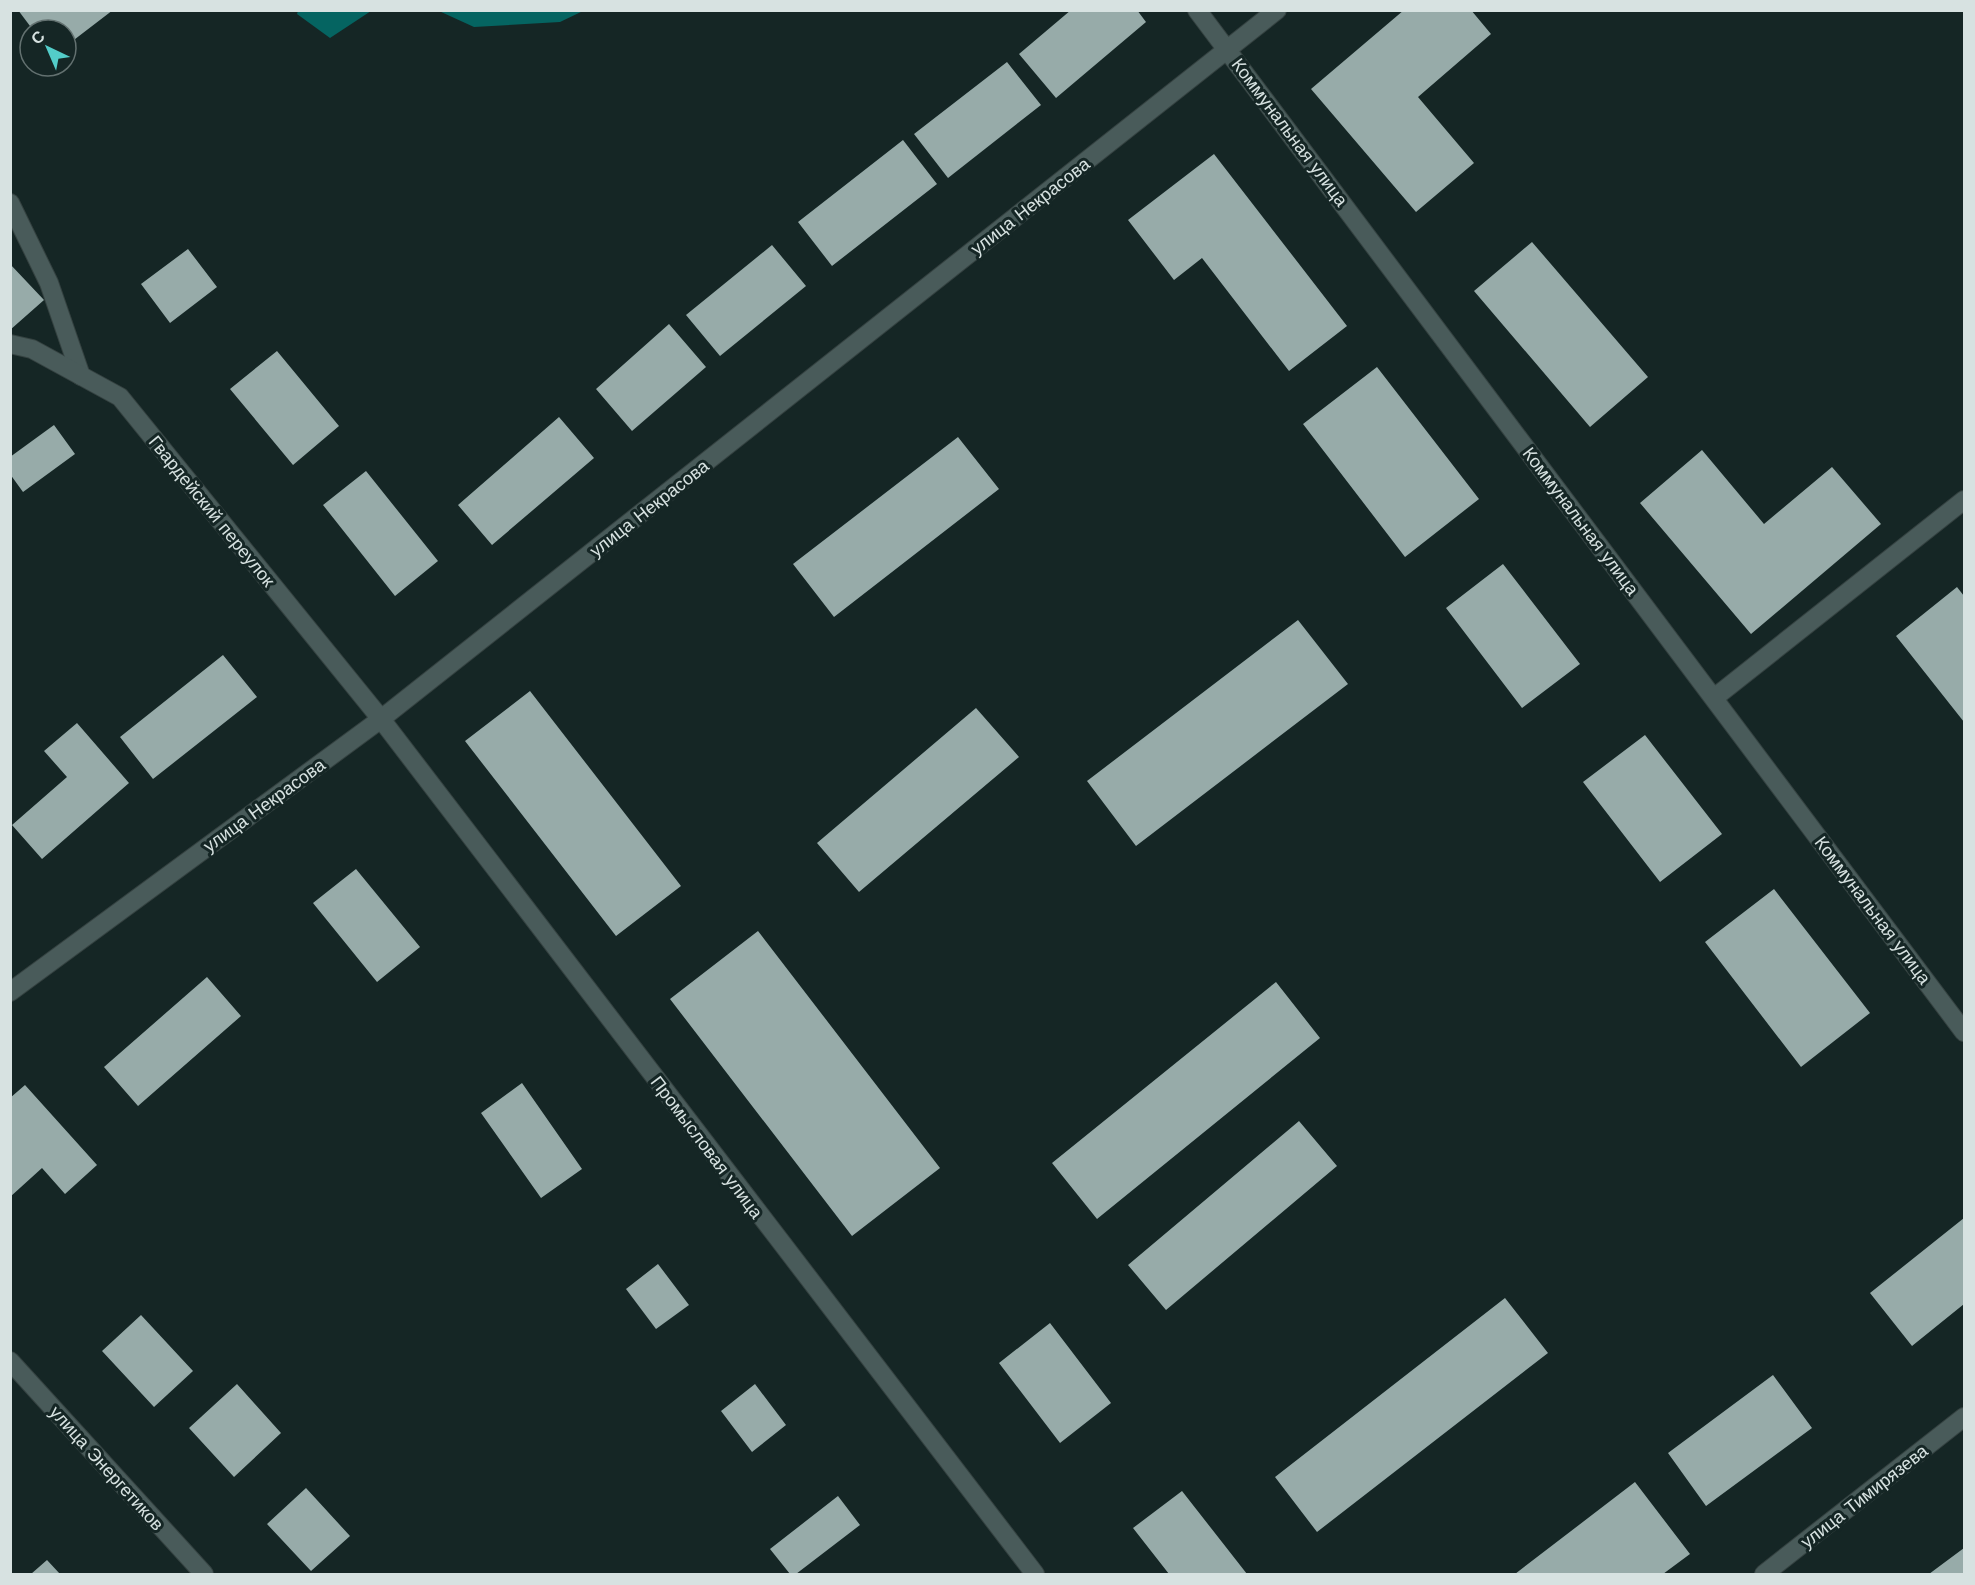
<svg xmlns="http://www.w3.org/2000/svg" width="1975" height="1585" font-family="'Work Sans',sans-serif">
  <style>
    .water { fill: #056461 }
    .building { fill: #97aba9 }
    .lines { fill: none; stroke-linecap: round; stroke-linejoin: round }
    .lane-casing { stroke: #354241; stroke-width: 20 }
    .street-casing { stroke: #354241; stroke-width: 20 }
    .lane { stroke: #495b5a; stroke-width: 18 }
    .street { stroke: #495b5a; stroke-width: 18 }
    .labels { text-anchor: middle; dominant-baseline: central; stroke-width: 6; stroke-linejoin: round; paint-order: stroke }
    .street-label { font-size: 18px; fill: #d7e2e1; stroke: #152625 }
  </style>
  <rect width="100%" height="100%" fill="#152625"/>
  <path class="water" d="M298,11v-1l73,1 -41,27 -33,-24z
    M439,11h144l-23,11 -86,5z"/>
  <path class="building" d="M18,10h95l-47,36v-16h-33z
    M1071,10h66l9,12 -90,76 -37,-44z
    M1404,10h67l20,24 -73,63 56,66 -58,49 -105,-123z
    M1007,62l34,43 -93,73 -34,-44z
    M903,140l34,44 -105,82 -34,-44z
    M1214,154l133,172 -58,45 -87,-113 -28,22 -46,-60z
    M1532,242l116,135 -58,50 -116,-136z
    M772,245l34,41 -86,70 -34,-41z
    M188,249l29,38 -47,36 -29,-39z
    M10,264l34,36 -34,30z
    M669,324l37,43 -74,64 -36,-42z
    M277,351l62,75 -46,39 -63,-76z
    M1377,367l102,132 -74,58 -102,-133z
    M559,417l35,41 -102,87 -34,-40z
    M54,425l21,29 -52,38 -13,-18v-17z
    M958,437l41,52 -165,128 -41,-53z
    M1702,450l62,74 68,-57 49,57 -130,110 -111,-131z
    M366,471l72,90 -43,35 -72,-91z
    M1503,564l77,100 -58,44 -76,-100z
    M1957,587l7,9v126l-68,-86z
    M1298,620l50,64 -212,162 -49,-65z
    M223,655l34,42 -104,82 -33,-42z
    M530,691l151,195 -65,50 -151,-195z
    M976,708l43,49 -160,135 -42,-49z
    M77,723l52,60 -87,76 -30,-34 55,-48 -23,-26z
    M1645,735l77,99 -62,48 -77,-100z
    M356,869l64,78 -43,35 -64,-79z
    M1774,889l96,124 -69,54 -96,-125z
    M758,931l182,237 -88,68 -182,-237z
    M207,977l34,39 -103,90 -34,-39z
    M1276,982l44,56 -223,181 -45,-56z
    M522,1083l60,86 -41,29 -60,-85z
    M25,1085l72,80 -32,29 -23,-26 -32,29v-99z
    M1299,1121l38,45 -171,144 -38,-45z
    M1964,1218v86l-52,42 -42,-53z
    M658,1264l31,41 -33,24 -30,-40z
    M1505,1298l43,55 -231,179 -42,-55z
    M141,1315l52,56 -39,36 -52,-56z
    M1050,1323l61,80 -51,40 -61,-80z
    M1773,1375l39,53 -106,78 -38,-53z
    M237,1384l44,49 -47,44 -45,-49z
    M755,1384l31,41 -34,27 -31,-41z
    M1635,1482l55,72 -27,20h-148z
    M306,1488l44,48 -39,35 -44,-47z
    M1182,1491l65,83h-78l-36,-46z
    M838,1496l22,29 -64,49h-6l-20,-25z
    M1964,1548v26h-35z
    M47,1560l13,14h-29z"/>
  <g class="lines">
    <defs>
      <path id="lane" d="M10,203l39,80 32,93"/>
      <path id="street" d="M1197,10l767,1022
        M10,344l22,5 88,48 261,322 654,855
        M1714,698l250,-198
        M10,992l371,-273 896,-709
        M10,1361l194,213
        M1764,1574l200,-157"/>
    </defs>
    <use href="#lane" class="lane-casing"/>
    <use href="#street" class="street-casing"/>
    <use href="#lane" class="lane"/>
    <use href="#street" class="street"/>
  </g>
  <g class="labels">
    <g class="street-label">
      <text transform="translate(1290 132) rotate(53)">Коммунальная улица</text>
      <text transform="translate(1030 206) rotate(-38)">улица Некрасова</text>
      <text transform="translate(649 508) rotate(-38)">улица Некрасова</text>
      <text transform="translate(212 511) rotate(51)">Гвардейский переулок</text>
      <text transform="translate(1581 521) rotate(53)">Коммунальная улица</text>
      <text transform="translate(264 805) rotate(-36)">улица Некрасова</text>
      <text transform="translate(1873 910) rotate(53)">Коммунальная улица</text>
      <text transform="translate(707 1147) rotate(53)">Промысловая улица</text>
      <text transform="translate(107 1468) rotate(48)">улица Энергетиков</text>
      <text transform="translate(1864 1496) rotate(-38)">улица Тимирязева</text>
    </g>
  </g>
  <rect width="1975" height="1585" fill="none" stroke="#d7e2e1" stroke-width="24"/>
  <g transform="translate(48 48) rotate(316)"><circle r="28" fill="#152625" stroke="#637170" stroke-width="1.5"/>
  <path d="M0-4.5L10 22L0 15L-10 22Z" fill="#53cdc9"/>
  <text y="-9" font-size="16" font-weight="bold" text-anchor="middle" fill="#d7e2e1">С</text>
  </g>
</svg>
